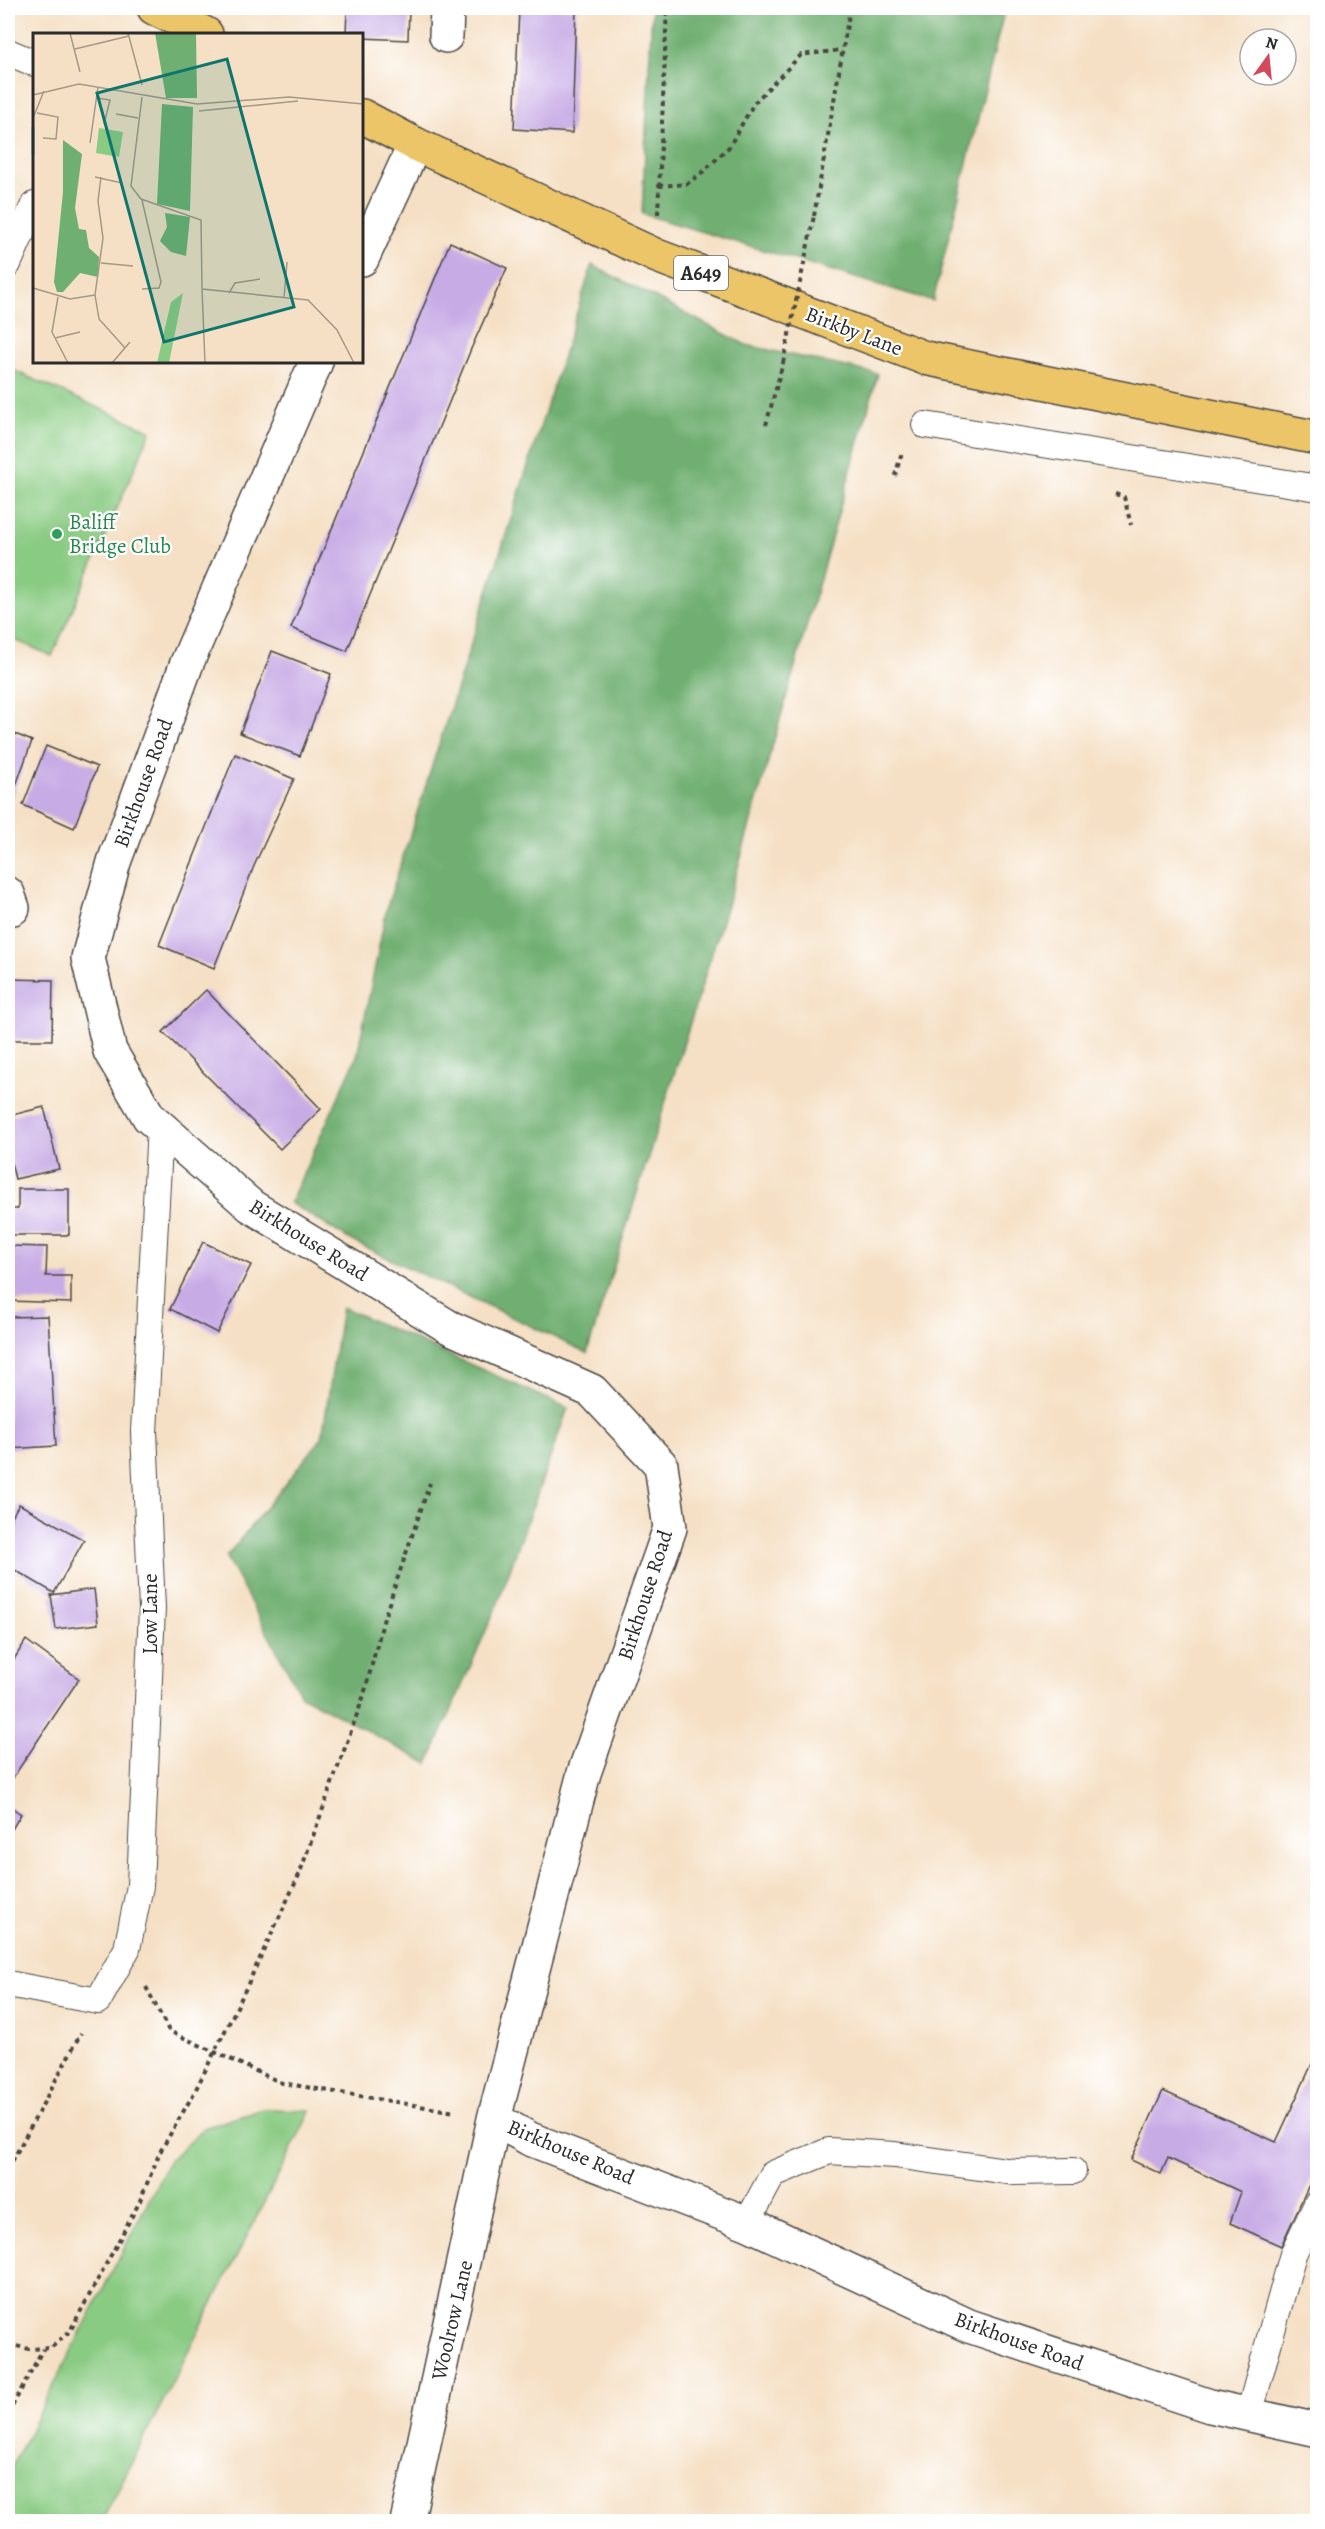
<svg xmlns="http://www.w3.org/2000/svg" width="1325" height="2529" font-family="Alegreya,serif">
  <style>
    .green { fill: #8acb83; stroke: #5a7b57; stroke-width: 1.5 }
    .forest { fill: #6faf71; stroke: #4d6d4e; stroke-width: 1.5 }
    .building { fill: #c7abe5 }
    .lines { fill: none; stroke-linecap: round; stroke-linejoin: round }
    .lane-casing { stroke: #494642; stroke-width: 28 }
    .street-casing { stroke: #494642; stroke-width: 36 }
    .primary-casing { stroke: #494642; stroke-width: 36 }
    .path { stroke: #494642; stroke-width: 4; stroke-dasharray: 4.5 4.5; stroke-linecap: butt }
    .lane { stroke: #fff; stroke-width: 26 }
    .street { stroke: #fff; stroke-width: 33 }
    .primary { stroke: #ecc569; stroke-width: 33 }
    .path-bridge { stroke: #494642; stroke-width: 4; stroke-dasharray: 4.5 4.5; stroke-linecap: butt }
    .leisure-dot { fill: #2e9e5b; stroke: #fff; stroke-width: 2 }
    .labels { text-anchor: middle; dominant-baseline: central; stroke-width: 4.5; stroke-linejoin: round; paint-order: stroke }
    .shield { fill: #fff; stroke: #6b6b6b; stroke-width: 1.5 }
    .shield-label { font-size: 20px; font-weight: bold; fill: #2b2b2b }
    .street-label { font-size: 21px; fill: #2b2b2b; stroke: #fff }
    .leisure-label { font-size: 21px; fill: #27864d; stroke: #fff; text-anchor: start }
    .inset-river { fill: none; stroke: #75b4e8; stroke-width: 3 }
    .inset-road { fill: none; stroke: #a49887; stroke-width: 1.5 }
    .view { fill: #0f766e; fill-opacity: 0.15; stroke: #0f766e; stroke-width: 3 }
    .inset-edge { fill: none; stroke: #2b2b2b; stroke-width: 3 }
  </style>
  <rect width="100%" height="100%" fill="#fff"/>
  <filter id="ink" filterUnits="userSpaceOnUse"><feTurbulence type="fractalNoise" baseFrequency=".0167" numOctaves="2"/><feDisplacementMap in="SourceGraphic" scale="12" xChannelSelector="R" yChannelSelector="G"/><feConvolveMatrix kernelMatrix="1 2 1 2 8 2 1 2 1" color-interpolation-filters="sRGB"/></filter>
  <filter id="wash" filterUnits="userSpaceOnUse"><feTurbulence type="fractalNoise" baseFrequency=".008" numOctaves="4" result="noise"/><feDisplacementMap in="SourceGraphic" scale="24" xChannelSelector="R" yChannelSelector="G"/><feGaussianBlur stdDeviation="1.35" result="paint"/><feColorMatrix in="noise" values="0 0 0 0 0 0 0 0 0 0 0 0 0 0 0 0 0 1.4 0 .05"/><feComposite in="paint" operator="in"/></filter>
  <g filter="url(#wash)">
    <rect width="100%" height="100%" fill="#f5e0c5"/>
    <path class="green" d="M8,368l143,63 -99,225 -44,-19z
      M263,2109l48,1 -209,411h-94v-47l161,-313 35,-33z"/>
    <path class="forest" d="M652,8h353l-72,293 -291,-87z
      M592,265l154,80 132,29 -147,518 -144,461 -235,-112 -62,-38 67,-147 30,-149z
      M342,1307l226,101 -70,195 -70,161 -127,-69 -75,-138 96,-119z"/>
    <g id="blocks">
      <path class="building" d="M347,8h62l-1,32 -46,-2v-4h-16z
        M519,8h57l-4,125 -58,-4z
        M450,242l57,26 -36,81 -124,302 -56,-23z
        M272,651l59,23 -31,82 -60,-23z
        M8,731l24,10 -22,61 -2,-1z
        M46,746l51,21 -23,61 -51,-23z
        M235,754l59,25 -40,87 -40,102 -55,-23z
        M8,979l45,1 -1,60h-44z
        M206,990l115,119 -41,40 -117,-117z
        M44,1107l15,62 -44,10 -7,-29v-34z
        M18,1189h51v46h-60v-26h9z
        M203,1242l48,23 -34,68 -47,-24z
        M8,1246l39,1 -1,29h25v27l-63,-2z
        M48,1316l8,130 -48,3v-132z
        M19,1504l65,36 -30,53 -46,-27v-42z
        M94,1589l4,35 -42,5 -5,-34z
        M26,1640l53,39 -71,106v-116z
        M8,1805l13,9 -13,22z
        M1317,2053v114l-36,79 -51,-23 11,-31 -73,-34 -7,16 -30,-14 32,-69 113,51z"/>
    </g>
  </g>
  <g filter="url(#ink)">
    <use href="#blocks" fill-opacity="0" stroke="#494642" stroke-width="1.5"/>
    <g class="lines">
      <defs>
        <path id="lane" d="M8,52l26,11
          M8,264l26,-59
          M925,425l393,63
          M8,1984l90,17 29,-52 13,-63 12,-278 -8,-176 16,-306
          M747,2223l26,-49 56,-23 66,4 119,17 59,-1
          M1249,2414l44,-160 25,-52"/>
        <path id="street" d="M446,36l1,-28
          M362,259l53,-115
          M316,362l-129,301 -73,199 -26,96 22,93 39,66 102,89 198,121 143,64 69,74 9,63 -86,245 -90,346 36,20 217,84 222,103 241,80 108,24
          M8,894l5,14
          M407,2522l87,-403"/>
        <path id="primary" d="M154,8l52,26
          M362,116l53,28 242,112 268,102 393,80"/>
      </defs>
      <use href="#lane" class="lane-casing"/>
      <use href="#street" class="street-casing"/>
      <use href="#primary" class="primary-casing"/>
      <path class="path" d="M659,186l28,-2 18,-14 24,-23 25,-44 47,-48 41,-5
        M658,214l9,-206
        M814,216l36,-208
        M766,425l17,-62
        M895,476l7,-24
        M1115,494l9,3 7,28
        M146,1987l23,44 113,52 173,29
        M8,2169l73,-136
        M8,2344l21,5 22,-1 19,-17 69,-128 21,-51 34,-59 44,-88 61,-130 65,-180 20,-77 46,-135
        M8,2414l35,-65"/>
      <use href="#lane" class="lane"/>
      <use href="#street" class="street"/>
      <use href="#primary" class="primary"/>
      <path class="path-bridge" d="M783,363l31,-147"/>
    </g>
  </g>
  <circle class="leisure-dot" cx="57" cy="534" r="6"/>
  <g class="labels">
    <rect class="shield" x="674" y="256" width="54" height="34" rx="4.5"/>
    <g class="shield-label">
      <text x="701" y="273">A649</text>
    </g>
    <g class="street-label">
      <text transform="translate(854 331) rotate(21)">Birkby Lane</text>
      <text transform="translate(143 783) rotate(-70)">Birkhouse Road</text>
      <text transform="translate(309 1240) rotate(32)">Birkhouse Road</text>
      <text transform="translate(645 1595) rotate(-72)">Birkhouse Road</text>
      <text transform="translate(150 1614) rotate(-90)">Low Lane</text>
      <text transform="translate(571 2152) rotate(23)">Birkhouse Road</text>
      <text transform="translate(452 2320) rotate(-77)">Woolrow Lane</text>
      <text transform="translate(1019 2341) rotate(20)">Birkhouse Road</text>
    </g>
    <g class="leisure-label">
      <text x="69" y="522">Baliff<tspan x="69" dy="24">Bridge Club</tspan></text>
    </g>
  </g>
  <g transform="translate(33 33)">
    <rect width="330" height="330" fill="#f5e0c5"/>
    <path d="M66,95l24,4 -4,25 -23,-4zM150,260l-14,70h-12l14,-61z" fill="#8acb83"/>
    <path d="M122,0h41l1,65h-31zM129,71l31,3 -3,104 -33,-7zM30,107l19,14 -7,54 4,21 7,1 3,18 10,9 -1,20 -18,-4 -17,19h-6l-3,-10 9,-90zM132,180l25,4 -4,39 -15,-4 -11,-11 7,-14z" fill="#6faf71"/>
    <path class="inset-river" d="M0,94v28"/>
    <path class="inset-road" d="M0,0v55M37,0l10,39M95,0l14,52M42,16l54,-13M0,62l46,-11 118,20 92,-7 74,7M109,64l-11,89 10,13 60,21 1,69 106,11 29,30 17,33M64,65l13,2 -6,24M166,78l99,-10M4,80l21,4 -2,22 -13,-1M83,81l22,4M0,85l11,-27M57,110l8,-56M62,144l27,6M68,144l-3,24 5,37 -8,57 4,24 26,29M68,230l32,3M0,255l37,11 25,-4M109,256l17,-1 2,-6 -19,-82M169,256l3,74M196,260l6,-10 25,-4M25,264l-6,35 16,31M251,265l3,-36M22,305l25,-6M79,330l18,-21"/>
    <path class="view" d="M194,26l67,248 -130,35 -67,-249z"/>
    <rect width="330" height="330" class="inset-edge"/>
  </g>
  <rect width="1325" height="2529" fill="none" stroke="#fff" stroke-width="30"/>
  <g transform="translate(1268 57) rotate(15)"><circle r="28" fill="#ffffff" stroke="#aaaaaa" stroke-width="1.5"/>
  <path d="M0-4.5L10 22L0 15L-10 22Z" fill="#d1495b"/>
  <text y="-9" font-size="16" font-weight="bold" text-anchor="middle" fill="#2b2b2b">N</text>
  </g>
</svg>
